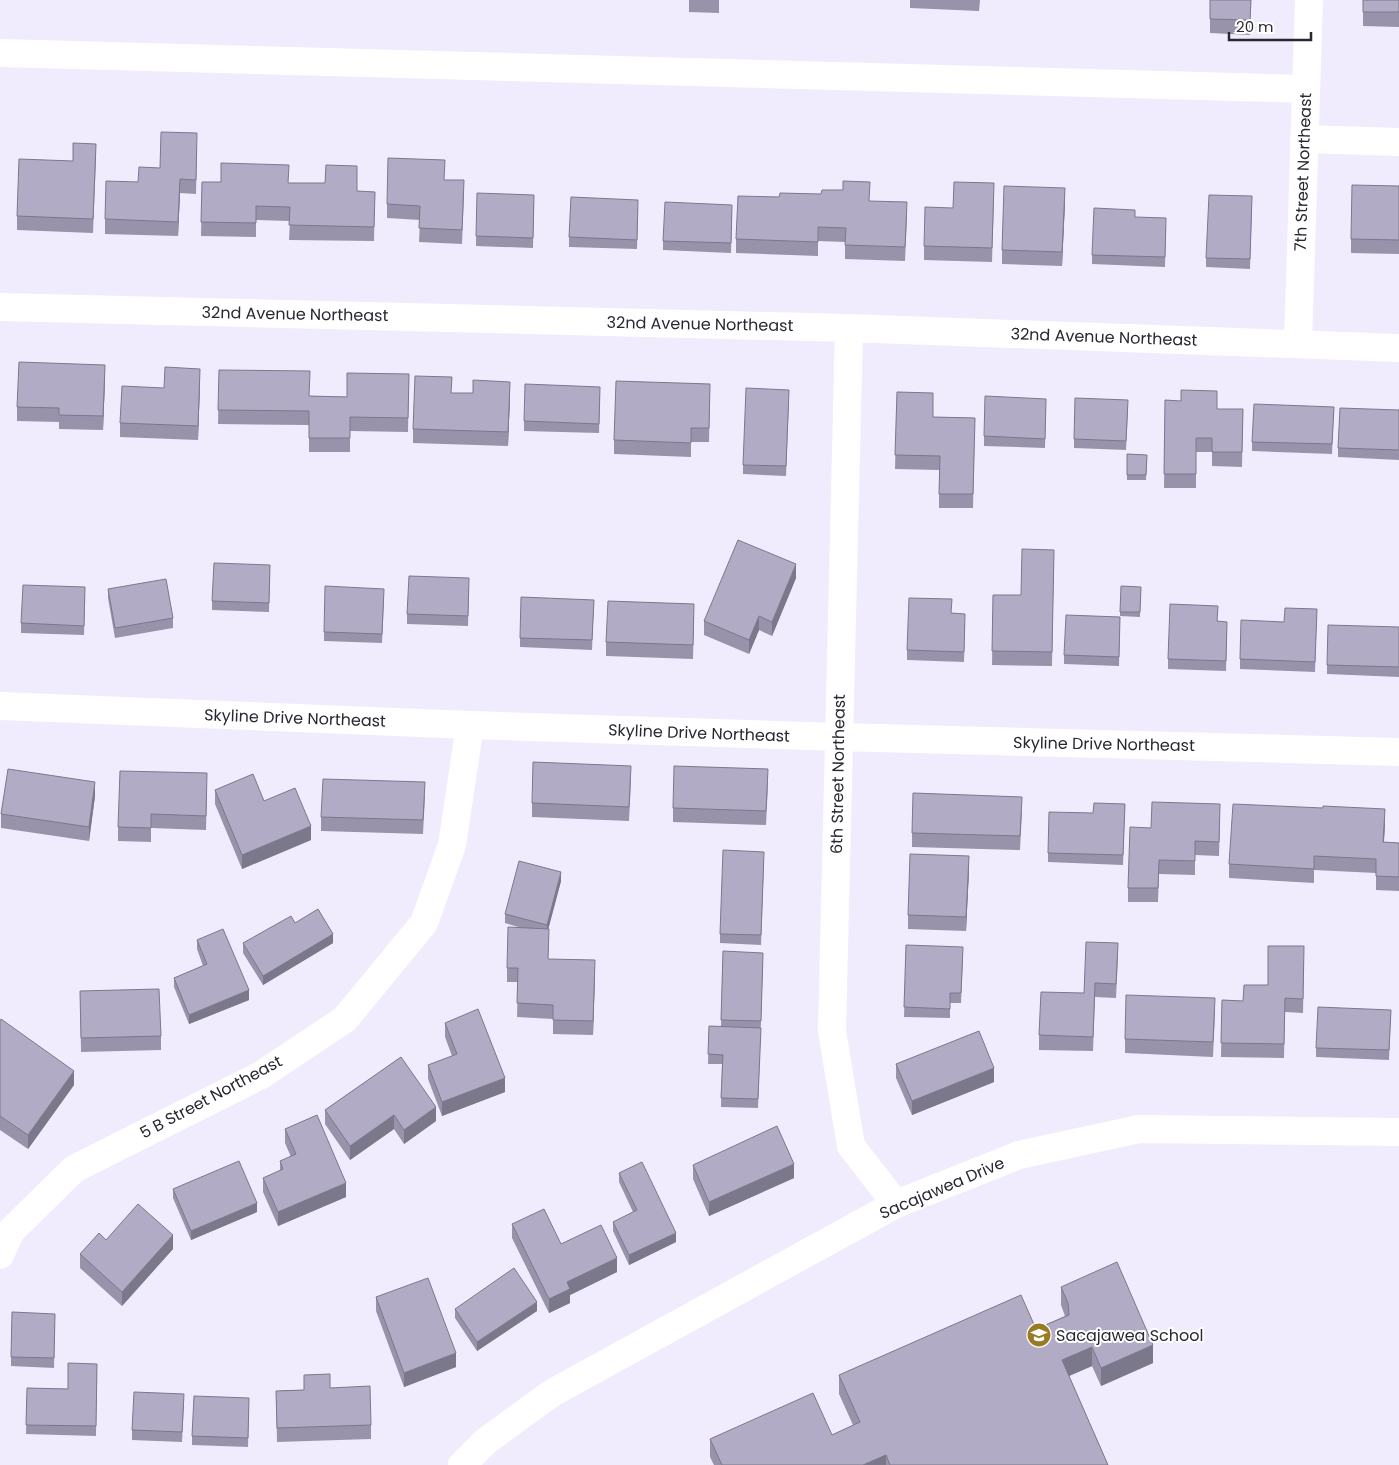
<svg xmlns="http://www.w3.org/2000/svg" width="1399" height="1465" font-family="Poppins,sans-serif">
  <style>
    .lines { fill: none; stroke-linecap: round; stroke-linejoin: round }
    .minor { stroke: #fff; stroke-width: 28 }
    .wall { fill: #9893aa }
    .shaded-wall { fill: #7c788b }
    .building { fill: #b1abc6; stroke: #7c788b }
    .labels { text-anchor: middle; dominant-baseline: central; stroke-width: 4; stroke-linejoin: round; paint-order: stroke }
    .street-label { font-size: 16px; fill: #2a2731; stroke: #fff }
    .poi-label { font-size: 16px; fill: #2a2731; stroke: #fff; text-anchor: start }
  </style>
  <rect width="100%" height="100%" fill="#f0ecfd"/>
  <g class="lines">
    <path class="minor" d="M0,53l1306,36
      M1304,139l95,3
      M0,307l849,21 550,20
      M849,328l-17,703 19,115 45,58
      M1298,343l11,-343
      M0,706l470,19 369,12 560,15
      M0,1255l11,-24 63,-62 187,-94 84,-56 79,-96 28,-78 18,-120
      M462,1465l24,-24 66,-48 344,-189 123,-49 120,-26 260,3"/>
  </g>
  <path class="wall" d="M689,0h30v13l-30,-1z
    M910,0h70l-1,11 -69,-3z
    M1210,0h41l-1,35 -40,-2z
    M1363,0h36v27l-36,-1z
    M197,147l-1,47 -16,-1 -2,43 -73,-2v-15l33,-37 22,-14z
    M96,158l-3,75 -76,-3v-14l56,-55z
    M444,180l20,14 -2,50 -43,-2 1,-22 -33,-2v-14z
    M202,182l87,1 68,8 18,1 -1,49 -85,-1 1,-19 -34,-1v17l-55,-1z
    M1399,186v68l-48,-1v-14z
    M994,197l-2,65 -68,-2v-14l29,-38z
    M870,201l37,15 -2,45 -60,-2v-17l-27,-1v15l-82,-3v-14z
    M1065,202l-3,64 -60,-2v-14z
    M534,204l-1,44 -57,-2v-10z
    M1252,206l-2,63 -44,-2v-9z
    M638,209l-1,40 -68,-2v-10z
    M732,214l-1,39 -68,-3v-9z
    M1135,217l31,11 -1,39 -73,-3v-9z
    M219,370l91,26 37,1 62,-23 -1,58 -58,-1v21h-41v-27l-91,-1z
    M105,379l-2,51 -44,-1v-7l-42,-1v-14z
    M200,383l-2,57 -78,-3v-14l44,-35z
    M897,392l36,25 42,1 -2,90h-34v-38l-44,-1z
    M452,393l58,3 -2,50 -95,-3v-14z
    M600,396l-1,37 -75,-2v-10z
    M710,398l-1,44h-18v15l-77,-3v-14z
    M789,399l-3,77 -43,-2v-9z
    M1165,400l52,9h26l-1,58 -30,-1v-14h-16v36h-32z
    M1334,407l-2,47 -80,-3v-9z
    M1046,408l-1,40 -61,-2v-10z
    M1128,409l-2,41 -52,-2v-9z
    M1399,410v50l-61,-3v-9z
    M1127,454l20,1 -1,25h-19z
    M1054,550l-2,116 -60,-1 1,-70h28z
    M270,565l-1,47 -57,-2v-9z
    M796,578l-24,58 -13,-6 -10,24 -45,-19v-14z
    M1141,587l-1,30 -20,-1v-4z
    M469,588l-1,38 -61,-2v-10z
    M108,589l65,29v10l-58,10 -7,-40z
    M85,597l-1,38 -63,-2v-10z
    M384,598l-2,45 -58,-2v-9z
    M594,600l-2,50 -72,-3v-9z
    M1317,609l-2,63 -75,-3v-10l44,-37z
    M952,613l13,10 -1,39 -57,-2v-10z
    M1120,617l-1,49 -55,-2v-9z
    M694,618l-1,41 -87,-3v-14z
    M1218,621l9,10 -1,40 -58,-2v-10z
    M1399,627v50l-72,-3v-9z
    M631,780l-2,41 -97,-4v-14z
    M768,783l-2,42 -93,-3v-14z
    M207,787l-1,43 -55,-2v14l-33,-1v-14z
    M215,790l49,11 47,39 -69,29 -27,-65z
    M95,796l-6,45 -88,-13v-14z
    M425,796l-2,38 -102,-3v-14z
    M1125,804l-2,61 -75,-3v-9l45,-40z
    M1022,811l-2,39 -108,-3v-14z
    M1220,818l-1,38 -24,-1v20l-36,-1 -1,28h-30v-14l23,-60z
    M1385,823l-1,19 15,1v48l-23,-1v-17l-62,-3v13l-85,-5v-14z
    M764,861l-3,84 -41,-2v-9z
    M969,870l-3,61 -58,-2v-14z
    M561,881l-13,48 1,14 -1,16 47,15 -2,61 -40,-1v-15l-36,-2 1,-35h-11v-14l15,-40 -17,-5v-9z
    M295,923l38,20 -70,42 -20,-32v-10z
    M197,940l52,60 -60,24 -15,-37v-9l29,-12 -6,-17z
    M906,945l57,12 -2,46h-11v15l-46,-1z
    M723,951l40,11 -5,146 -37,-1 1,-43h-14l1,-38 12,1z
    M1118,957l-2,41 -21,-1 -2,54 -54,-1v-15l45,-42z
    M1304,960l-1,53 -18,-1 -1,46 -63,-1 1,-57 21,1 25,-16z
    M80,991l81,45v14l-80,2z
    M1391,1010l-2,50 -73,-3v-9z
    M1215,1012l-2,45 -88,-4v-14z
    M0,1021l74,64 -46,64 -28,-19z
    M445,1023l60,69 -63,24 -14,-37v-14l24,-9 -7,-19z
    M401,1057l35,64 -32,23 -10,-15 -44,31 -25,-36v-14z
    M896,1064l98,18 -82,33 -16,-37z
    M285,1129l61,68 -68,29 -15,-34v-14l17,-7v-10l11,-4 -6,-14z
    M693,1165l101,13 -85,38 -16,-37z
    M619,1173l57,69 -47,23 -16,-34v-9l20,-10 -14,-30z
    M173,1189l84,23 -66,28 -18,-42z
    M512,1224l49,20 56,28 -47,23v8l-21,10 -37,-75z
    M106,1240l67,9 -51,57 -42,-38v-14z
    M1061,1287l92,76 -52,23 -9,-20 -23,10 39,89h-394l-4,-8v-18l122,-4 21,-10 -14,-31v-19l197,-46 29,-13 -4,-11z
    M376,1297l80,70 -52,20 -28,-76z
    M455,1309l82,2 -60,40 -22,-33z
    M55,1323l-1,45 -43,-2v-9z
    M97,1364l-1,72 -70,-2 1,-46 41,1z
    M304,1375l26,13 41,37v14l-94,3 -1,-51 28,-1z
    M184,1403l-2,39 -50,-2v-10z
    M249,1407l-1,40 -56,-2v-9z"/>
  <path class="shaded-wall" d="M180,179v14l-2,43v-14z
    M1065,188v14l-3,64v-14z
    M105,365v14l-2,51v-14z
    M200,369v14l-2,57v-14z
    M510,382v14l-2,50v-14z
    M796,564v14l-24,58v-14z
    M759,616v14l-10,24v-14z
    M95,782v14l-6,45v-14z
    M1385,809v14l-2,33v-14z
    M311,826v14l-69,29v-14z
    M969,856v14l-3,61v-14z
    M561,872v9l-14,53v-9z
    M333,934v9l-70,42v-9z
    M595,960v14l-2,61v-14z
    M249,990v10l-60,24v-9z
    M994,1068v14l-82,33v-14z
    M74,1071v14l-46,64v-14z
    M505,1078v14l-63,24v-14z
    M436,1107v14l-32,23v-14z
    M394,1115v14l-44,31v-14z
    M794,1164v14l-85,38v-14z
    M346,1183v14l-68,29v-14z
    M257,1203v9l-66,28v-9z
    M676,1233v9l-47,23v-10z
    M173,1235v14l-51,57v-14z
    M617,1258v14l-47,23v8l-21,10v-14l18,-17z
    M537,1302v9l-60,40v-9z
    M1153,1345v18l-52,23v-18z
    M1092,1347v19l-30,13v-19z
    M456,1353v14l-52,20v-14z
    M886,1455v10h-23z"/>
  <path class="building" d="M1210,0h41l-1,20 -40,-1z
    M1363,0h36v12h-36z
    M161,132l36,1 -1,47 -16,-1 -2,43 -73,-3 1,-38 32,1 1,-15 21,1z
    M73,143l23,1 -3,75 -76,-3 2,-57 54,2z
    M388,158l57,2 -1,20h20l-2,50 -43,-2 1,-22 -33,-2z
    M221,163l68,2 -1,18h37l1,-18 31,1v25l18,1 -1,35 -85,-2 1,-18 -34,-1v17l-55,-1 1,-40h19z
    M843,181l27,1 -1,19 38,1 -2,45 -60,-2 1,-17 -28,-1v15l-82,-3 2,-43 41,1 1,-4 41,1 1,-4h21z
    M954,182l40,1 -2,65 -68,-2 1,-39 28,1z
    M1352,185l47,1v54l-48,-1z
    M1004,186l61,2 -3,64 -60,-2z
    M477,193l57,2 -1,43 -57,-2z
    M1209,195l43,1 -2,63 -44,-1z
    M571,197l67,3 -1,40 -68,-3z
    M665,202l67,3 -1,38 -68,-2z
    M1094,208l41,2v7l31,1 -1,39 -73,-2z
    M19,362l86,3 -2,51 -44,-1v-7l-42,-1z
    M165,367l35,2 -2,57 -78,-3 2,-37 42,2z
    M219,370l91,1 -1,25 38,1v-24l62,1 -1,44 -58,-1v21h-41v-27l-91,-1z
    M415,376l37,1 -1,16h22v-13l37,2 -2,50 -95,-3z
    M616,381l94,3 -1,44h-18v15l-77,-3z
    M525,384l75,3 -1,37 -75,-3z
    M746,388l43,2 -3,76 -43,-1z
    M1181,390l36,1v18h26l-1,43h-30v-14h-16v36h-32l1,-74 16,1z
    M897,392l36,1v24l42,1 -2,76h-34l1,-38 -45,-1z
    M985,396l61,3 -1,40 -61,-3z
    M1075,398l53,2 -2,41 -52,-2z
    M1254,404l80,3 -2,37 -80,-2z
    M1340,408l59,2v40l-61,-2z
    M1127,454l20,1 -1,20h-19z
    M738,540l58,24 -24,58 -13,-6 -10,24 -45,-19z
    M1022,549l32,1 -2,102 -60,-1 1,-56h28z
    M214,563l56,2 -1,38 -57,-2z
    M409,576l60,2 -1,38 -61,-2z
    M166,579l7,39 -58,10 -7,-39z
    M23,585l62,2 -1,39 -63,-3z
    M325,586l59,3 -2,45 -58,-2z
    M1121,586l20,1 -1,25h-20z
    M521,597l73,3 -2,40 -72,-2z
    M909,598l43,1 -1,14 14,1 -1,38 -57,-2z
    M608,601l86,3 -1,41 -87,-3z
    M1170,604l48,2 -1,15 10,1 -1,39 -58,-2z
    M1285,608l32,1 -2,53 -75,-3 1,-39 43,2z
    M1066,615l54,2 -1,40 -55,-2z
    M1328,625l71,2v40l-72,-2z
    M533,762l98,4 -2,41 -97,-4z
    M674,766l94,3 -2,42 -93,-3z
    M8,769l87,13 -6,45 -88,-13z
    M120,771l87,2 -1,43 -55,-2v14l-33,-1z
    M253,774l11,27 31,-13 16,38 -69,29 -27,-65z
    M323,779l102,3 -2,38 -102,-3z
    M913,793l109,4 -2,39 -108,-3z
    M1152,802l68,2 -1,38 -24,-1v20l-36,-1 -1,28h-30l2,-61 21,1z
    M1094,803l31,1 -2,51 -75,-2 1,-41 44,1z
    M1233,804l90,4v-2l62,3 -2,33 16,1v34l-23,-1v-17l-62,-3v13l-85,-5z
    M723,850l41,2 -3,83 -41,-1z
    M910,854l59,2 -3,61 -58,-2z
    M519,861l42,11 -14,53 -42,-11z
    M318,909l15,25 -70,42 -20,-33 48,-27 4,7z
    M508,927l41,2 -1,30 47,1 -2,61 -40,-1v-15l-36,-2 1,-35h-11z
    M223,929l26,61 -60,25 -15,-37 33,-14 -10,-24z
    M1086,942l32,1 -2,41 -21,-1 -2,54 -54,-2 2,-43 43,1z
    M906,945l57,2 -2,46h-11v16l-46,-2z
    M1268,946h36l-1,53 -18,-1 -1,46 -63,-1 1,-43 21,1 1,-16h24z
    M723,951l40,2 -2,68 -40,-1z
    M159,989l2,47 -80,2 -1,-47z
    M1126,995l89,3 -2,44 -88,-3z
    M1318,1007l73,3 -2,40 -73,-2z
    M478,1009l27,69 -63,24 -14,-37 29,-11 -12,-31z
    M1,1019l73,52 -46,64 -28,-19v-95z
    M709,1026l52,2 -3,71 -37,-1 2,-43 -15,-1z
    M979,1031l15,37 -82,33 -16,-37z
    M401,1057l35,50 -32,23 -10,-15 -44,31 -25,-36z
    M317,1115l29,68 -68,29 -15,-34 20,-9 -3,-8 16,-7 -11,-25z
    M777,1126l17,38 -85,38 -16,-37z
    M239,1161l18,42 -66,28 -18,-42z
    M642,1162l34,71 -47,22 -16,-33 24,-12 -18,-37z
    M138,1204l35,31 -51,57 -42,-38 19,-21 7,7z
    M544,1209l17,35 40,-19 16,33 -50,24 3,7 -21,10 -37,-75z
    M1117,1262l36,83 -52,23 -9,-21 -30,13 46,105h-218l-4,-10 -23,10h-141l-12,-26 103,-46 19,42 28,-13 -21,-47 182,-80 15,34 33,-14 -1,-12 -7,-16z
    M514,1268l23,34 -60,40 -22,-33z
    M428,1278l28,75 -52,20 -28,-76z
    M12,1312l43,2 -1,44 -43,-1z
    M68,1363l29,1 -1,62 -70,-1 1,-37 41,1z
    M330,1374v14l40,-2 1,39 -94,3 -1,-37 28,-1v-15z
    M134,1392l50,2 -2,38 -50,-2z
    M194,1396l55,2 -1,40 -56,-2z"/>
  <defs>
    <symbol id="school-disc" viewBox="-11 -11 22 22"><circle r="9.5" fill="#9b7a24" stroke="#fff"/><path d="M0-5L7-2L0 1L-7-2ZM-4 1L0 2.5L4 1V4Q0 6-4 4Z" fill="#fff"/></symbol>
  </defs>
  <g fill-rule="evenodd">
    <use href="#school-disc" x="1025" y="1321" width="28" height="28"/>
  </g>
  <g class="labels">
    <g class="street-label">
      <text transform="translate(1303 172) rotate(-88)">7th Street Northeast</text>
      <text transform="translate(295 314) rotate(1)">32nd Avenue Northeast</text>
      <text transform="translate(700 324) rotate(1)">32nd Avenue Northeast</text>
      <text transform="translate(1104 337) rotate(2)">32nd Avenue Northeast</text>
      <text transform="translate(295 718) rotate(2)">Skyline Drive Northeast</text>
      <text transform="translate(699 733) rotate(2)">Skyline Drive Northeast</text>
      <text transform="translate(1104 744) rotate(1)">Skyline Drive Northeast</text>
      <text transform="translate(838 774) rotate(-89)">6th Street Northeast</text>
      <text transform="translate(211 1097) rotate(-28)">5 B Street Northeast</text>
      <text transform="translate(942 1188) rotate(-23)">Sacajawea Drive</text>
    </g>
    <g class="poi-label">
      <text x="1056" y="1335">Sacajawea School</text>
    </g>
  </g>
  <path d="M1229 32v8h82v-8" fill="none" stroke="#2a2731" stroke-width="2.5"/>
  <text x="1236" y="32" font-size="15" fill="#2a2731" stroke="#ffffff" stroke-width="4" paint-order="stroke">20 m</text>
</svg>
